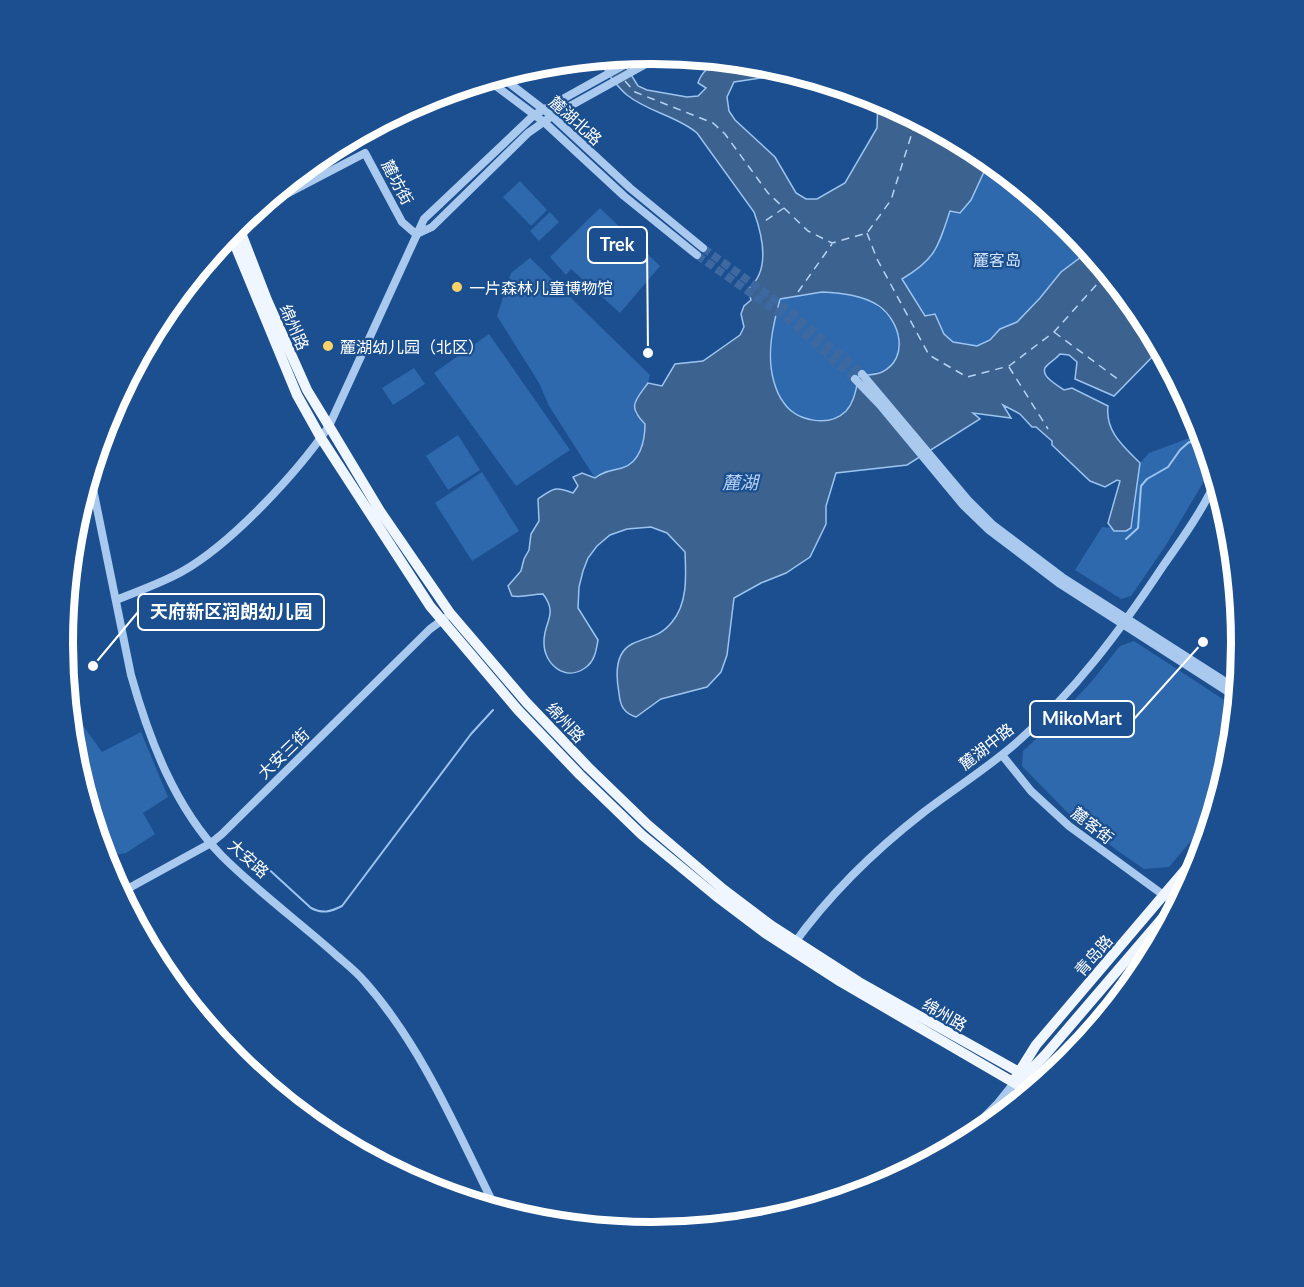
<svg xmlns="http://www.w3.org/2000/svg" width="1304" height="1287" font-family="Lato,'Noto Sans SC',sans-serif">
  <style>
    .green { fill: #2e69ad }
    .water { fill: #3c6290; stroke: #9cc4f0; stroke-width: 1.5; fill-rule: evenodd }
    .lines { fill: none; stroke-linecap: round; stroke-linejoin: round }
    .stream { stroke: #9cc4f0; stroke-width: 2 }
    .ferry { stroke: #b5d3f5; stroke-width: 1.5; stroke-dasharray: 8 6; stroke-linecap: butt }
    .minor-tunnel { stroke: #3d69a0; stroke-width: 8; stroke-dasharray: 8 4; stroke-linecap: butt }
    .minor { stroke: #a9c9ee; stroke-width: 8 }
    .major { stroke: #f0f6ff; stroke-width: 10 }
    .poi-dot { fill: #ffd166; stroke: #1b4f8f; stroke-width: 2 }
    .labels { text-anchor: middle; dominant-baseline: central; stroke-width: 4.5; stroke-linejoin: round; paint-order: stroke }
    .street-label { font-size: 16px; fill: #fff; stroke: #1b4f8f }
    .park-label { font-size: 16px; fill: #cfe3fa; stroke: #1b4f8f }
    .poi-label { font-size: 16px; fill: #fff; stroke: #1b4f8f; text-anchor: start }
    .water-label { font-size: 18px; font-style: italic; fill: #b5d3f5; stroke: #1b4f8f }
    .rim { fill: none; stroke: #fff; stroke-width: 8 }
    .leader { fill: none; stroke: #fff; stroke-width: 2 }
    .callout-dot { fill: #fff; stroke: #1b4f8f; stroke-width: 2 }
    .callout { fill: #1b4f8f; stroke: #fff; stroke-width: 2 }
    .callout-label { font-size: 18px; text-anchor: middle; font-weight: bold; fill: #fff }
  </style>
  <rect width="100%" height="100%" fill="#1b4f8f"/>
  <path class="green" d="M989,161l80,66 19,24 -27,21 -21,26 -23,24 -17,7 -10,11 -13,6 -24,-4 -9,-8 -9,-20 -10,2 -23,-37c32,-19 36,-34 48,-68l10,2 11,-13z
    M520,181l27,29 -16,16 -28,-29z
    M600,208l60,58 -40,47 -49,-44 -5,6 -16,-18z
    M550,212l9,10 -20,19 -9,-10z
    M530,258l120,117 -2,8 -10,14 -3,17 10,10c0,17 -5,39 -23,44 -11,3 -18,3 -27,10l-46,-72 -10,-23 -42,-67 14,-43z
    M822,292c13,1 27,1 40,6 27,10 51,39 29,67 -8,9 -17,5 -24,11 -15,10 -11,30 -28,40 -10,5 -21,5 -31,3 -50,-10 -37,-86 -28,-120z
    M489,334l81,116 -54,36 -82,-113z
    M414,368l11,16 -32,21 -11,-17z
    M458,435l22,35 -32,20 -22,-34z
    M1192,437l12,5 8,26 -46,77 -35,51 -10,3 -46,-29 27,-43 21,2 10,-5 7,-61 9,-10z
    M482,472l37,59 -47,30 -37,-58z
    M1134,641l101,66 -5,52 -17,56 -44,52 -25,2 -26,-18 -49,-37 -47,-48 1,-15 26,-24 43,-46 28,-35z
    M69,706l33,46 39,-20 27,65 -25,16 12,21 -29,19 -22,4 -30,-99z"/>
  <path class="water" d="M620,57l18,29 9,4 40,7 11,-1 8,-8 -8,-5c3,-10 13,-20 24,-22 7,-2 41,3 49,6l4,9 -41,6 -7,15 2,14 6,9 40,37 21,36 10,6h11l28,-16 32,-55 1,-29 102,55 9,7 -18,39 -11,13 -10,-2c-12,36 -14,48 -48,68l23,37 10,-2 9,20 9,8 24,4 13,-6 10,-11 17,-7 23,-24 21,-26 28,-21 34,42 1,17 32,32 2,9 -44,45 -39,-17 2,-17 -8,-7 -9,-1c-4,5 -13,10 -15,14 -4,9 14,18 19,22l8,-2 36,18c-3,25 15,40 32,57l-9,65 -5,3h-12l-6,-8 12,-42 -3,-1 -12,7 -15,-6 -38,-36v-4l-16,-14h-4l-12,-13 -17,-9 8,13 -38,-5 7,6 -73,46 -71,8 -10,33v18l-16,33 -24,16 -25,10 -27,15 -7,57 -6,17 -14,15 -46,12 -25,18c-12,-4 -16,-11 -17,-24 -3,-16 -5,-40 13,-49 16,-8 27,-6 40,-22 16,-19 14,-47 13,-70l-18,-19 -16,-6 -24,2 -17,6 -13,11 -9,12 -5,13 -4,16 -1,21 20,32c-2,11 -3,21 -13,28 -20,14 -41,-4 -41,-25 -1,-21 15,-28 -1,-49 -11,0 -20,4 -31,2l-4,-10 13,-15 3,-12 5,-9 2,-16 8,-13 -1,-22c15,-11 17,-13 35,-6l5,-7 -5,-9 9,-4 13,5c9,-7 16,-7 27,-10 18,-5 23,-27 23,-44 -18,-18 -10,-23 3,-41l14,3 13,-22 28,-3 37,-26 4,-8 -3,-13 3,-8 7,-6 -3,-11c23,-18 15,-52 6,-77l-57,-79c-20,-17 -49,-21 -70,-38 -11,-9 -21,-24 -30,-36zM822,292c19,1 41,3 57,14 21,15 31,52 3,66 -6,3 -16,3 -23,4 -3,12 -4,25 -13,35 -17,17 -50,10 -62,-8 -5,-6 -8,-14 -10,-21 -8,-27 -1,-57 6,-83z"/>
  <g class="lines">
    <path class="stream" d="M1126,539l12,-11 3,-42 6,-7 21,-12 12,-17 9,-8 7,1 11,10
      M263,864l48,44c12,6 19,4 31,-2l129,-172 22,-24"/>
    <path class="ferry" d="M606,59l8,9
      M625,81l10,11 78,31 12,11 43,59 16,15 -22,15
      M784,208l24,23 24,12 35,-10 24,-33 25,-80
      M867,233l10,26 52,96 38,22 42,-11 45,-34 53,-59
      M798,292l34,-48
      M1054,332l65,48
      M1009,367l39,62"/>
    <path class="minor-tunnel" d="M703,248l89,64 70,62
      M697,255l90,64 68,60"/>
    <path class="minor" d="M500,76l52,40 78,72 73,60
      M488,80l56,42 80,74 73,59
      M256,210l109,-57 37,69 15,13
      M417,234l15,-7 96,-94 24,-17 110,-61
      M862,374l106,126 25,25 69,52 175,112
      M855,379l25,26 83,100 26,25 71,54 176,113
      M90,474l41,201c18,64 44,133 91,181 35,35 76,65 113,98 10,9 21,17 30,28 58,66 92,149 131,227
      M116,600c22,-9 46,-17 67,-29 49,-28 114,-98 146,-145l95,-207 110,-104 108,-60
      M1002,755l29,36 38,35 108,79
      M120,893l91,-50 11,-9 208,-205 15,-11
      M793,945c36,-50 82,-95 131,-133 30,-23 62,-43 91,-68 59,-51 105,-113 148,-178 19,-27 39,-55 53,-85
      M956,1146l42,-43 16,-20"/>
    <path class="major" d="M238,225l29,75 40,90 22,36 51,85 70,102 76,89 62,65 60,58 75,64 49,37 87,56 181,102
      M230,233l67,162 24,43 109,168 88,104 62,65 62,60 74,61 49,37 76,49 189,110
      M1016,1077l20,-32 166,-195
      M1022,1079l24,-25 137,-160"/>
  </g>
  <g class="poi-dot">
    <circle cx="457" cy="287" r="6"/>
    <circle cx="328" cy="346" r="6"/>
  </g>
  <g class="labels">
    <g class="street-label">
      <text transform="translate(576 120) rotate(42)">麓湖北路</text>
      <text transform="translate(398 182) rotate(62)">麓坊街</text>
      <text transform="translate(295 327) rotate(66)">绵州路</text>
      <text transform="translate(566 722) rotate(47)">绵州路</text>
      <text transform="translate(986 746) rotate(-38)">麓湖中路</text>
      <text transform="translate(283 753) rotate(-44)">大安三街</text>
      <text transform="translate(1093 825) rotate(38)">麓客街</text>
      <text transform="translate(249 858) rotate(42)">大安路</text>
      <text transform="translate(1093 955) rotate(-49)">青岛路</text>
      <text transform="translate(945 1014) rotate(30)">绵州路</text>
    </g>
    <g class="park-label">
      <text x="997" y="259">麓客岛</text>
    </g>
    <g class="poi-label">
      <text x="469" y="287">一片森林儿童博物馆</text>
      <text x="340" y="346">麓湖幼儿园（北区）</text>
    </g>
    <g class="water-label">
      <text x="740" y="482">麓湖</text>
    </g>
  </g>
  <path d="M0 0H1304V1287H0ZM73 643a579 579 0 1 1 1158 0a579 579 0 1 1-1158 0Z" fill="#1b4f8f" fill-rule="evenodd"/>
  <path class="rim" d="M73 643a579 579 0 1 1 1158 0a579 579 0 1 1-1158 0Z"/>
  <path class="leader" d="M648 353L647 245M93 666L138 612M1203 642L1134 719"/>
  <g class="callout-dot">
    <circle cx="648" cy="353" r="6"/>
    <circle cx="93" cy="666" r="6"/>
    <circle cx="1203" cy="642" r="6"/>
  </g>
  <g class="callout">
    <rect x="588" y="227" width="59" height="36" rx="6"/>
    <rect x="138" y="594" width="186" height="36" rx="6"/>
    <rect x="1030" y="701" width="104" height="36" rx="6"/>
  </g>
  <g class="callout-label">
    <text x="617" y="251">Trek</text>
    <text x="231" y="618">天府新区润朗幼儿园</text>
    <text x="1082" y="725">MikoMart</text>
  </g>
</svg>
